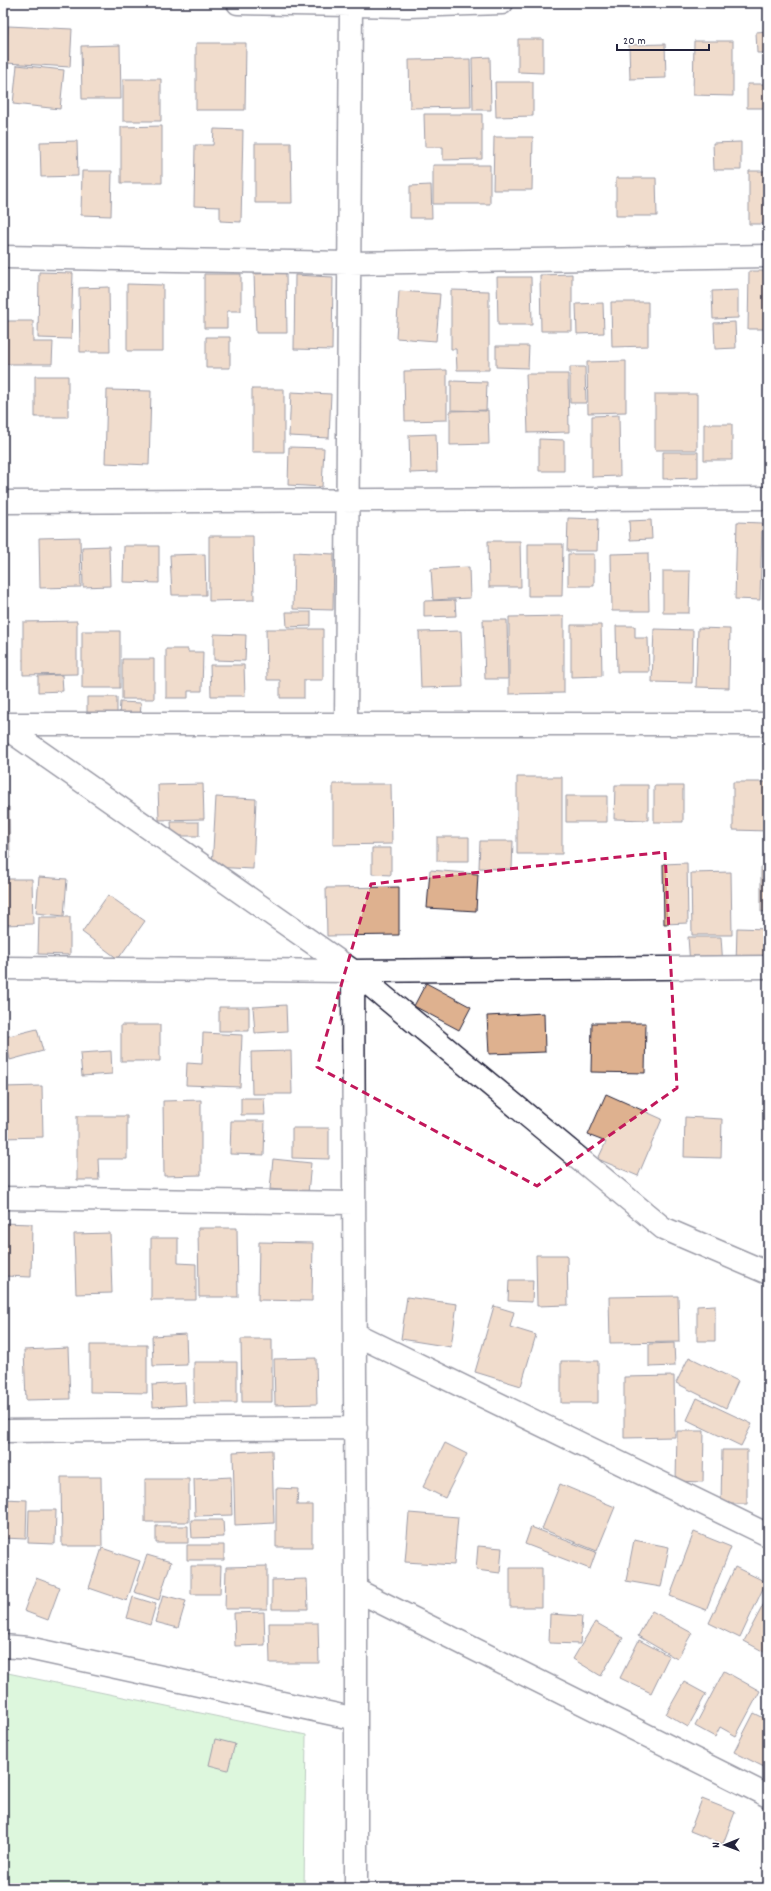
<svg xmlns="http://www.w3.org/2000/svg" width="771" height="1891" font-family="Dekko,sans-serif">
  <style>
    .green { fill: #b4eeb3; stroke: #6b8877 }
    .building { fill: #deb18f; stroke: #22223b }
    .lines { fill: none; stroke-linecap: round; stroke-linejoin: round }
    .minor-casing { stroke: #22223b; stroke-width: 25 }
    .minor { stroke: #fff; stroke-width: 22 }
    .marked { fill: none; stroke: #c2185b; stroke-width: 3; stroke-dasharray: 8 5; stroke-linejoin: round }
  </style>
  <rect width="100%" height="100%" fill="#fff"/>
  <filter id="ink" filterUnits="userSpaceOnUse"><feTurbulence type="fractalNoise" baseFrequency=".025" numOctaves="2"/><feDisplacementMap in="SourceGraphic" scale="8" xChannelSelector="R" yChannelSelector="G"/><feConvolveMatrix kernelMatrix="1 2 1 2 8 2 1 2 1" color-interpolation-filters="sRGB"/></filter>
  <g filter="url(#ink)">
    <path class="green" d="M3,1672l303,63 -2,153h-301z"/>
    <path class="building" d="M8,26l64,3 -2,38 -64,-4z
      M768,31v22h-11l-1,-21z
      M518,39h25v34l-25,-1z
      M694,41h39v55l-40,-1z
      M196,43h50l-1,67h-49z
      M665,44l1,34 -36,1 -1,-34z
      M120,45l1,54h-39l-1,-53z
      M490,57l1,53h-18l-1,-52z
      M470,59l1,48 -61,1 -1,-48z
      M17,65l47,5 -4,39 -47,-5z
      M123,79h38v42h-38z
      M495,82h38v34l-37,1z
      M747,84h21v24h-21z
      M424,114h58v45l-39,1v-13h-18z
      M162,126v57h-41v-56z
      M214,129l29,1 -2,92 -21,-1v-14l-26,-1 1,-61h18z
      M494,137h39l-1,53h-39z
      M77,141l1,35 -37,1 -1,-35z
      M741,142v28h-27l-1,-27z
      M255,143h36l1,60h-37z
      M433,165h57v39h-57z
      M82,171h30l-1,45 -30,-1z
      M749,171h19v53h-19z
      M616,178h40l1,38h-41z
      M431,185l1,33h-22v-32z
      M749,271h19v58h-20z
      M39,272l34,1 -2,66 -33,-1z
      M286,273l1,60h-31l-2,-59z
      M204,274h37v37h-14v17h-23z
      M572,274v57h-31l-1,-56z
      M295,275l38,2 -1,73 -38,-1z
      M497,277h34l1,48h-34z
      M127,284l36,1v66h-36z
      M109,287l1,65h-30l-1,-64z
      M451,290l38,1v79h-32l-1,-21h-5z
      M738,290v28l-25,1 -1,-28z
      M399,291l41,3 -4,47 -40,-3z
      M611,302h37v44l-36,1z
      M603,303l1,30 -27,1 -1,-30z
      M3,321h30v21h20l-1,22h-49z
      M735,322l1,26 -21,1 -1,-26z
      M206,337h24v31h-24z
      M496,346h33l-1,22 -32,-1z
      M626,361v51l-38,1 -1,-51z
      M570,367h15l1,36h-16z
      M447,370v50l-42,1 -1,-50z
      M526,374h42l1,58 -41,1z
      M35,376h33v41h-33z
      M451,381l36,1 -1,29 -35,-1z
      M252,389h32v63h-32z
      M107,390l44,1 -2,74 -44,-2z
      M291,392l40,2 -2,44 -40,-2z
      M655,394h42v56h-42z
      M488,410l1,34 -39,1v-34z
      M619,415l1,61 -28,1v-61z
      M704,424h28v36h-28z
      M436,434l1,38 -27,1 -1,-38z
      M539,439l25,1v31h-25z
      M289,447l35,1 -2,39 -34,-2z
      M663,452h35v26l-35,1z
      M568,518l30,1 -1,32h-30z
      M651,520l1,19 -22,1 -1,-19z
      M737,522l25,1 -2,77 -25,-1z
      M209,536h44l1,64 -45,1z
      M80,537l1,50 -41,1 -1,-50z
      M488,541h32l1,46h-32z
      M528,544h35l-1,52h-34z
      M109,546l1,40 -27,1 -1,-40z
      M124,546h35v37l-36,-1z
      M294,552l40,2 -1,56 -40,-1z
      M648,553l1,58h-37l-1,-57z
      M205,554l1,41h-34l-2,-40z
      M568,554h26v32h-26z
      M469,567l1,31 -37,2 -2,-31z
      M663,571h27l-1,42h-26z
      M455,600l1,16 -32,1v-16z
      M286,612h25v14l-24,1z
      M564,616v77l-55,1v-77z
      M483,620h24l1,59h-23z
      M77,621v53l-54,1v-53z
      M571,625h30l1,51 -31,1z
      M616,626h19v12h13l1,34h-32z
      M698,628l32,1 -1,59 -33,-1z
      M766,628h2v67h-2z
      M266,629h57v51h-19v18h-24v-18h-13z
      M654,629l39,1 -1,53 -40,-1z
      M82,631h38v57h-38z
      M461,631l2,56 -42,1 -2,-56z
      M214,634l32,1 -1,26 -31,-1z
      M166,649h22v3h15l-1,39h-14v7h-22z
      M122,659h32v40h-32z
      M210,665h34l1,31h-34z
      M62,675l1,16 -25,1v-16z
      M87,697h30v17h-30z
      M120,702l21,1 -1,15 -21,-1z
      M517,777h45v77h-45z
      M733,782h35v49l-35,-1z
      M203,784l1,35 -45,1 -1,-35z
      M333,784h58l1,60 -59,1z
      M615,785h33v35l-34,-1z
      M654,786h29v36h-29z
      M566,796h41v26h-41z
      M216,797l40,2 -3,70 -41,-2z
      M3,807h6l1,51h-7z
      M171,822h28v14h-27z
      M437,837h32v24h-32z
      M480,841h33l-1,28 -33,-1z
      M372,848h19v27l-19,-1z
      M687,863l1,60 -24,1 -1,-60z
      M761,867h7v44l-7,1z
      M430,870l48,4 -2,37 -49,-3z
      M731,872l1,63h-40l-1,-62z
      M39,877l28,2 -3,37 -28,-3z
      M3,879h29l1,45 -30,1z
      M399,887v48l-72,1 -1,-48z
      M108,895l37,26 -27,38 -36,-27z
      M39,917h31v38l-32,-1z
      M737,928l31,1v36h-32z
      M688,937h33l2,29 -33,-1z
      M426,983l45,24 -12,23 -45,-24z
      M286,1005l1,26 -32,2 -2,-26z
      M219,1007h30v24h-30z
      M544,1013l1,39 -56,2 -2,-38z
      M592,1023h54l-1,50 -54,-1z
      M121,1025h39v36h-39z
      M37,1029l6,22 -33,9 -5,-23z
      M203,1033l39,2 -2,52 -54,-2 1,-22 15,1z
      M111,1051l1,23 -30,2 -2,-23z
      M291,1051l1,43h-40l-1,-42z
      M42,1086l1,51 -40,1v-51z
      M606,1094l56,25 -24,57 -40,-17 8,-17 -18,-7z
      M241,1098h23l1,17h-24z
      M201,1100v75l-37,1 -1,-75z
      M765,1112h3v49h-1z
      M77,1116h50v43h-29l1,21h-22z
      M685,1117l37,2 -1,39 -37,-1z
      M231,1121h34l-1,34 -34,-1z
      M292,1128h37v31l-37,-1z
      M273,1159l38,4 -3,30 -38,-4z
      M3,1223l29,1 -1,53 -28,-1z
      M198,1228h39l1,69h-39z
      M110,1233l2,60 -36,1 -2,-60z
      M151,1238h27v25l18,1v36h-45z
      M259,1242l54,1 -1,58 -54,-1z
      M536,1255h31l1,50 -31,1z
      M509,1280h24l-1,22 -24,-1z
      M678,1296l1,46 -69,1 -1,-46z
      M407,1297l50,7 -6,43 -50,-8z
      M715,1305v36h-18v-35z
      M494,1306l20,6 -4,15 26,8 -15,51 -46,-14z
      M186,1334l1,31 -34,1 -1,-30z
      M241,1339h31v63h-30z
      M674,1343l1,23 -26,1v-23z
      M90,1345h57v48l-57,-1z
      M68,1348l2,51 -44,1 -2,-50z
      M689,1357l49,24 -12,27 -50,-25z
      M316,1358l1,46 -42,1 -1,-46z
      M561,1361h37v42h-37z
      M194,1362h43v41h-43z
      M674,1376l1,61 -51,1v-61z
      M185,1383l1,22 -33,2 -1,-22z
      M697,1398l55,26 -11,22 -54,-26z
      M677,1431h27l-1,51 -27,-1z
      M445,1443l22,11 -22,44 -22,-11z
      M272,1450l2,73 -39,2 -2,-73z
      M722,1450h25v54h-26z
      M61,1477h40l1,69h-40z
      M231,1477l1,38 -37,1 -1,-37z
      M145,1479h44v43h-44z
      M560,1484l55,23 -18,44 -55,-22z
      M276,1488l22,1 -1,16h15v42h-36z
      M3,1499l24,1 -1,39 -23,-1z
      M29,1510h27l-1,34 -27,-1z
      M409,1513l49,4 -4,48 -49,-3z
      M191,1520h32l1,17 -32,1z
      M156,1526h32v17h-32z
      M531,1527l65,25 -6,17 -65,-25z
      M694,1532l37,15 -25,63 -36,-14z
      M634,1540l35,7 -8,40 -35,-6z
      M187,1545h37v15h-37z
      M478,1546l24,2 -2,25 -24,-3z
      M102,1548l38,13 -13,40 -38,-13z
      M147,1555l24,7 -12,38 -25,-8z
      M191,1566h30l-1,28h-29z
      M267,1566v43h-42l1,-42z
      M735,1567l31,15 -26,56 -31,-15z
      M510,1568h32v39h-32z
      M36,1578l24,9 -12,33 -24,-9z
      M307,1579l1,30h-36v-29z
      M163,1595l23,6 -8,27 -23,-6z
      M768,1596v58l-24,-13z
      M133,1597l23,7 -6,21 -23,-7z
      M652,1611l40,22 -15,26 -39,-23z
      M264,1612l1,33 -30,1 -1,-33z
      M550,1614l32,2 -2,28 -31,-1z
      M595,1622l28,16 -22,38 -28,-17z
      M269,1623h49l1,40h-49z
      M639,1640l30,16 -18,37 -31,-15z
      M724,1671l36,20 -24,45 -16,-9 -5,10 -20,-11z
      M684,1682l22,12 -18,33 -22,-13z
      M754,1713l14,7v44l-2,4 -32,-16z
      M215,1739l20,5 -7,26 -19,-5z
      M702,1799l33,13 -12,32 -33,-13z"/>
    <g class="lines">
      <defs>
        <path id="minor" d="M238,3l170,3 94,-3
          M3,257l346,6 419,-7
          M3,502l765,-4
          M346,723l5,-718
          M3,724h765
          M3,726l350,245 310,257 105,45
          M3,968l350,3 415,-4
          M353,971l3,619v298
          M3,1198l351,5
          M355,1334l413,201
          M3,1431l353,-3
          M356,1590l412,206
          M3,1646l25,2 328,71"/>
      </defs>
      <use href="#minor" class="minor-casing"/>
      <use href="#minor" class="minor"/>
    </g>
  </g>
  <path d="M0 0H771V1891H0ZM665,852l12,236 -140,98 -220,-119 54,-183z" fill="#fff" fill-opacity=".55" fill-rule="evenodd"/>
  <path class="marked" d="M665,852l12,236 -140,98 -220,-119 54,-183z"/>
  <rect width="771" height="1891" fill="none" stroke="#fff" stroke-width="16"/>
  <rect x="8" y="8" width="755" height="1875" fill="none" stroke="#22223b" stroke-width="1.5" filter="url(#ink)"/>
  <g transform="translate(725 1845) rotate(269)" stroke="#ffffff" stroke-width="3" paint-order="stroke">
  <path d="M0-3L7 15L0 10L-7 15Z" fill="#22223b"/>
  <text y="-6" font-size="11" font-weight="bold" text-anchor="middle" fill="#22223b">N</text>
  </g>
  <path d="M617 44v6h92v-6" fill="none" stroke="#22223b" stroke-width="2"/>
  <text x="623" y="44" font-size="12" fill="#22223b" stroke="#ffffff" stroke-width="3" paint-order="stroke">20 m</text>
</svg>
